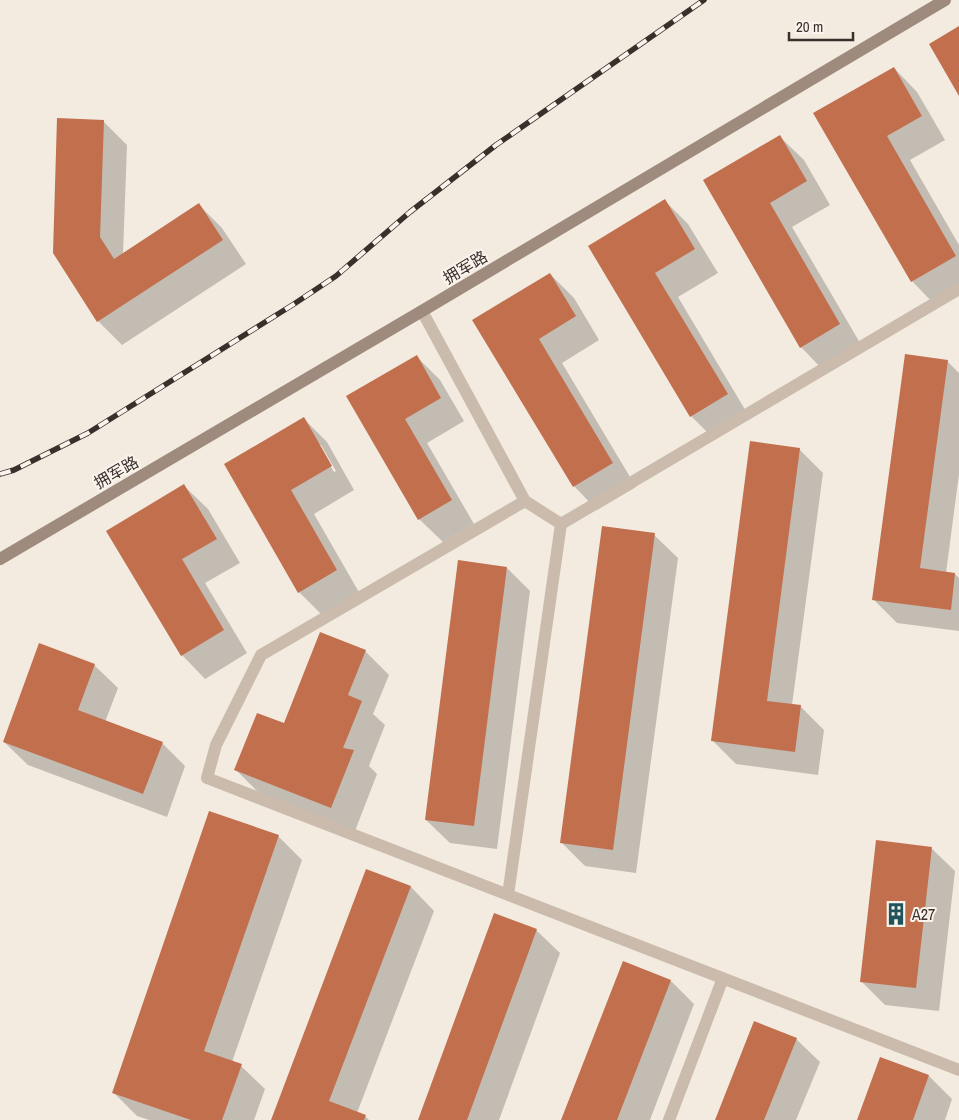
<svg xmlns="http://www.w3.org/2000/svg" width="959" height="1120" font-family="'Archivo Narrow','Noto Sans SC',sans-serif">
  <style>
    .shadow { fill: #0003; fill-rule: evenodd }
    .building { fill: #c26f4e }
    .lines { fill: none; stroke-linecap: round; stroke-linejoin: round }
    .street { stroke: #cbbbac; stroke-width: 12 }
    .secondary { stroke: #9f8b7d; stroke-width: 12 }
    .rail-casing { stroke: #39302b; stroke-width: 5.5 }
    .rail { stroke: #faf4ed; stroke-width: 4; stroke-dasharray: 11; stroke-linecap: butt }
    .labels { text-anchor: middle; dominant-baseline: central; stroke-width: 4; stroke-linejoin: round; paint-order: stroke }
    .street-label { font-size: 16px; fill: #39302b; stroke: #faf4ed }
    .poi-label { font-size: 16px; fill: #39302b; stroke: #faf4ed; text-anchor: start }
  </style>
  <rect width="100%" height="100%" fill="#f3ebe0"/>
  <path class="shadow" d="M894,68l23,24 28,48 -35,20 49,85v46l-24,14 -23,-24 -97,-167z
    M103,121l24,24 -4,109 76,-49 23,23 24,36 -124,81 -24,-24 -44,-68z
    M780,137l24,23 26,45 -38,22 71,121 -39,23 -23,-24 -97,-166z
    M665,201l23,23 30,49 -40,24 72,121 -36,21 -23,-23 -101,-170z
    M550,274l24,24 25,42 -37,23 74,124 -39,23 -23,-24 -100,-166z
    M417,357l23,23 24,41 -37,22 47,81 -31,18 -24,-23 -71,-122z
    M947,361l12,12v101l-13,99 9,1 4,4v53l-62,-8 -23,-23z
    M304,419l23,23 27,48 -40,24 46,80 -37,22 -24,-24 -74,-128zM318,445h3l15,26 -2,1z
    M799,449l24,24 -31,232 8,1 24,24 -6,45 -82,-11 -24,-24z
    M184,486l24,23 32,54 -35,20 42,70 -42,26 -23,-24 -74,-123z
    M654,535l24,23 -42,315 -51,-7 -23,-23z
    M507,568l23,23 -33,258 -47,-6 -24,-23z
    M365,651l24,24 -16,39 12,11 -16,41 8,8 -22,57 -96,-38 -23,-23z
    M94,665l24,23 -13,34 57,21 23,23 -18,51 -139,-52 -24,-23z
    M278,836l24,24 -70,202 9,4 24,23 -11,31h-105l-12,-4 -24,-24z
    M931,848l24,23 -16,140 -54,-6 -24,-24z
    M367,871l44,16 23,24 -77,202 8,3 4,4h-97z
    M536,930l24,23 -61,167h-80z
    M671,981l23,23 -44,116h-87z
    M796,1039l24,23 -24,58h-80z
    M929,1076l23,23 -7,21h-86z"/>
  <path class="building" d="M959,26v70l-30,-52z
    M894,67l28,49 -35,20 69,120 -45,26 -98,-169z
    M57,118l47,2 -4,117 14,22 85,-56 24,37 -126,82 -44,-69z
    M780,135l27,46 -37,22 70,121 -40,24 -97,-168z
    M665,199l30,50 -40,24 73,121 -38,23 -102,-171z
    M550,273l26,43 -37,23 74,124 -40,24 -101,-167z
    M905,354l43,6 -28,208 35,5 -4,37 -79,-10z
    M417,355l24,43 -36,21 47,81 -34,20 -72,-124z
    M304,417l28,49 -41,24 46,80 -39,23 -74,-129z
    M750,441l50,7 -33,253 34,4 -6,47 -84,-11z
    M184,484l33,55 -35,20 42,71 -43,26 -75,-125z
    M602,526l53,7 -42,317 -53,-7z
    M458,560l49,7 -33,259 -49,-6z
    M320,632l46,18 -18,45 14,6 -19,47 11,2 -23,58 -97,-38 23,-57 27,10z
    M39,643l56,21 -17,46 85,32 -20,52 -140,-52z
    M209,811l70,24 -75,216 38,13 -20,56h-31l-79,-27z
    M876,840l56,7 -16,141 -56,-6z
    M366,869l45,17 -82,215 37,14 -2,5h-93z
    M494,913l43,16 -70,191h-49z
    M623,961l48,19 -54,140h-56z
    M754,1021l43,17 -33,82h-49z
    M880,1057l49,18 -16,45h-56z"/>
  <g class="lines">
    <path class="street" d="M422,311l103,190 36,23
      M525,501l-264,154 -45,90 -9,33 752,292
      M561,524l398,-235
      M508,895l53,-371
      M669,1120l54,-142"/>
    <path class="secondary" d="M0,559l422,-248 523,-311"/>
    <defs>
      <path id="rail" d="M0,474l14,-4 74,-37 206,-129 42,-28 74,-64 86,-67 208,-145"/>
    </defs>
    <use href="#rail" class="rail-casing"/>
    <use href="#rail" class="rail"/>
  </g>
  <defs>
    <symbol id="building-bare" viewBox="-9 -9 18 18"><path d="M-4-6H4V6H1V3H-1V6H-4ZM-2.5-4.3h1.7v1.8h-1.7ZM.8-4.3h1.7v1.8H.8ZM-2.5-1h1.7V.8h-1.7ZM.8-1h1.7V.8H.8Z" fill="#21545a" stroke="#faf4ed" stroke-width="2.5" paint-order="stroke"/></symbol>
  </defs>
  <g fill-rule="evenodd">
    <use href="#building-bare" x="880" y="898" width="32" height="32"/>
  </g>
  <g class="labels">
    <g class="street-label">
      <text transform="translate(465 267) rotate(-31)">拥军路</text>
      <text transform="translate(116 472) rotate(-30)">拥军路</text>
    </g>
    <g class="poi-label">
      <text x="912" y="914">A27</text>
    </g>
  </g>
  <path d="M789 32v8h64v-8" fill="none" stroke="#39302b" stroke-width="2.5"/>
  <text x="796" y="32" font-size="15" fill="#39302b" stroke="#faf4ed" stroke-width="4" paint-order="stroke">20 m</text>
</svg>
